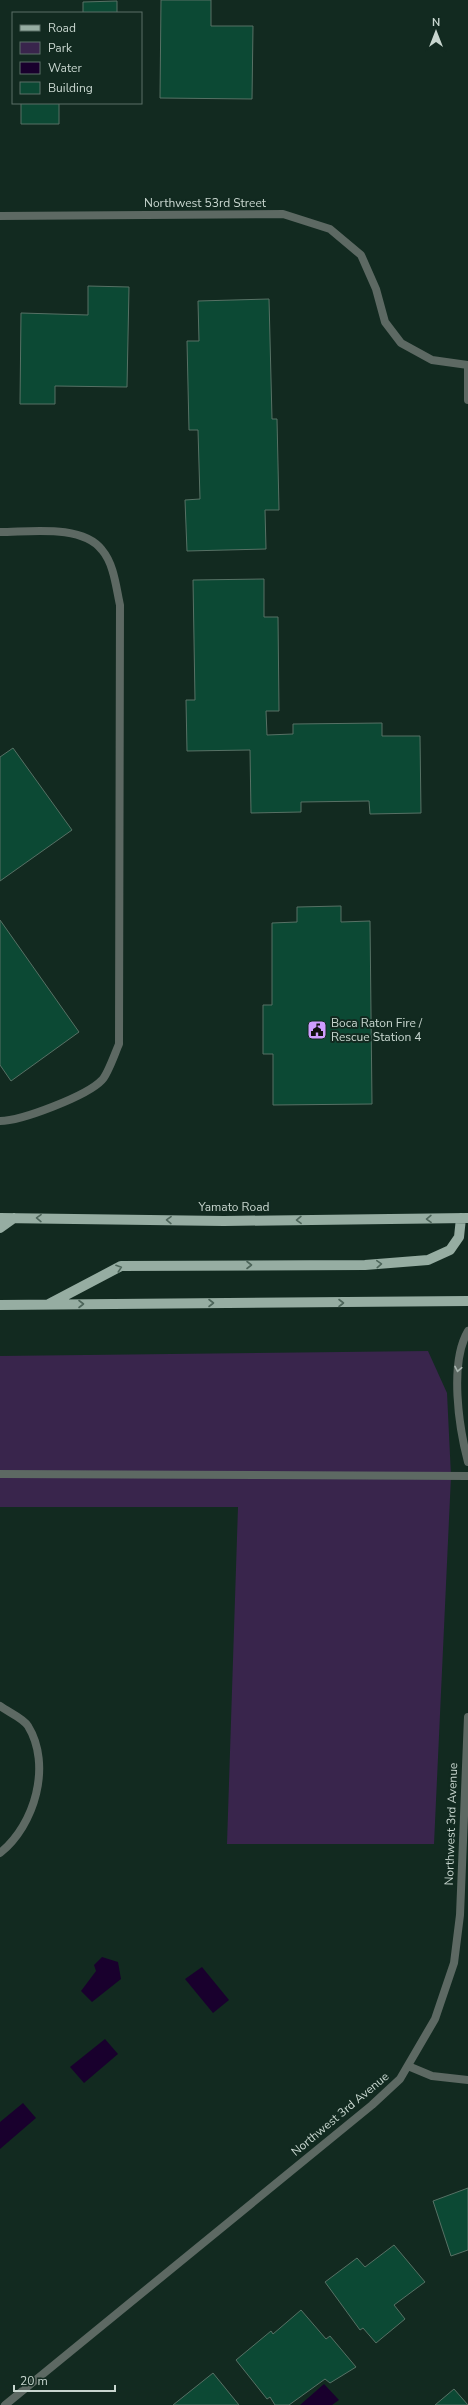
<svg xmlns="http://www.w3.org/2000/svg" width="468" height="2405" font-family="'Nunito Sans',sans-serif">
  <style>
    .green { fill: #39254c }
    .water { fill: #19002d }
    .building { fill: #0c4934; stroke: #577165 }
    .lines { fill: none; stroke-linecap: round; stroke-linejoin: round }
    .service { stroke: #5d6963; stroke-width: 8 }
    .minor { stroke: #5d6963; stroke-width: 8 }
    .primary { stroke: #96ada2; stroke-width: 10 }
    .oneway { stroke: #4d655a }
    .oneway2 { stroke: #a8b5af }
    .labels { text-anchor: middle; dominant-baseline: central; stroke-width: 4; stroke-linejoin: round; paint-order: stroke }
    .street-label { font-size: 12px; fill: #c8d6cf; stroke: #122a20 }
    .poi-label { font-size: 12px; fill: #c8d6cf; stroke: #122a20; text-anchor: start }
  </style>
  <rect width="100%" height="100%" fill="#122a20"/>
  <path class="green" d="M428,1351l19,42 4,83 -17,368h-207l11,-337h-238v-151z"/>
  <path class="water" d="M102,1957l16,5 3,17 -29,23 -11,-11 15,-20 -2,-6z
    M202,1967l27,33 -16,13 -28,-34z
    M105,2039l13,15 -34,29 -14,-16z
    M23,2103l13,15 -36,31v-27z
    M324,2384l15,16 -7,5h-32z"/>
  <path class="building" d="M161,0h50v26h42l-1,73 -92,-1z
    M117,1v12h-34v-11z
    M21,103h38v21h-38z
    M88,286l41,1 -2,100 -72,-1v18h-35l1,-91 67,2z
    M269,299l3,120h5l2,91h-14l1,39 -79,2 -2,-51 15,-1 -2,-69h-9l-2,-89h12l-1,-40z
    M264,579v38h14l1,94h-13l1,24 26,-1v-10l89,-1v13h38l1,77 -51,1 -1,-13 -68,1v10l-50,1 -1,-63 -63,1 -1,-51h9l-2,-120z
    M13,748l59,82 -72,51v-124z
    M341,906v16l29,-1 2,183 -99,1v-51h-10v-49h9v-82l25,-1v-15z
    M0,920l79,112 -68,49 -11,-16z
    M468,2188v62l-17,6 -18,-55z
    M394,2245l31,37 -31,23 11,14 -29,24 -13,-15 -3,2 -35,-48 32,-24 8,9z
    M301,2310l25,29 4,-3 26,31 -26,16 -5,-4 -36,26h-14l-5,-8 -3,2 -31,-39 35,-29 2,3z
    M213,2373l26,32h-66z
    M454,2389l14,16h-33z"/>
  <g class="lines">
    <path class="service" d="M468,365v35
      M0,532c30,0 82,-8 102,18 12,14 14,37 18,55l-1,439c-4,9 -11,30 -17,36 -15,16 -81,41 -102,41"/>
    <path class="minor" d="M0,216l283,-2 47,15 31,26 15,34 9,33 16,21 31,17 36,5
      M468,1331c-19,32 -9,97 0,131
      M0,1474l468,2
      M0,1706c8,6 23,12 28,20 24,39 7,99 -28,127
      M408,2066l24,10 36,4
      M5,2405l367,-300 28,-26 35,-60 19,-56 6,-48 8,-198"/>
    <path class="primary" d="M0,1218l224,3 244,-3
      M0,1228l14,-10
      M49,1304l72,-38 244,-1 63,-5 22,-10 9,-13 2,-19
      M0,1305l468,-4"/>
  </g>
  <defs><path id="oneway-chevron" d="M-2-3.5L2.5 0L-2 3.5" fill="none" stroke-width="1.6" stroke-linecap="round" stroke-linejoin="round"/></defs>
  <g class="oneway">
    <use href="#oneway-chevron" transform="translate(39 1218) rotate(-179)"/>
    <use href="#oneway-chevron" transform="translate(429 1219) rotate(179)"/>
    <use href="#oneway-chevron" transform="translate(169 1220) rotate(-179)"/>
    <use href="#oneway-chevron" transform="translate(299 1220) rotate(179)"/>
    <use href="#oneway-chevron" transform="translate(379 1264) rotate(-4)"/>
    <use href="#oneway-chevron" transform="translate(249 1265)"/>
    <use href="#oneway-chevron" transform="translate(119 1268) rotate(-19)"/>
    <use href="#oneway-chevron" transform="translate(211 1303)"/>
    <use href="#oneway-chevron" transform="translate(341 1303)"/>
    <use href="#oneway-chevron" transform="translate(81 1304)"/>
  </g>
  <use class="oneway2" href="#oneway-chevron" transform="translate(458 1369) rotate(101)"/>
  <defs>
    <symbol id="civic-square" viewBox="-11 -11 22 22"><rect x="-9" y="-9" width="18" height="18" rx="4" fill="#cf9dff" stroke="#122a20"/><path d="M-.6-6.5H3V-4.5H.6V-3L4-1V1h2V6H-6V1h2V-1L-.6-3ZM-1.2 2.5V6h2.4V2.5Z" fill="#111"/></symbol>
  </defs>
  <g fill-rule="evenodd">
    <use href="#civic-square" x="306" y="1019" width="22" height="22"/>
  </g>
  <g class="labels">
    <g class="street-label">
      <text x="205" y="203">Northwest 53rd Street</text>
      <text x="234" y="1207">Yamato Road</text>
      <text transform="translate(451 1824) rotate(-88)">Northwest 3rd Avenue</text>
      <text transform="translate(340 2114) rotate(-40)">Northwest 3rd Avenue</text>
    </g>
    <g class="poi-label">
      <text x="331" y="1023">Boca Raton Fire /<tspan x="331" dy="14">Rescue Station 4</tspan></text>
    </g>
  </g>
  <rect x="12" y="12" width="130" height="92" fill="#122a20" stroke="#5b6f66"/>
  <rect x="20" y="25" width="20" height="6" fill="#96ada2" stroke="#5b6f66"/>
  <text x="48" y="32" font-size="12" fill="#c8d6cf">Road</text>
  <rect x="20" y="42" width="20" height="12" fill="#39254c" stroke="#5b6f66"/>
  <text x="48" y="52" font-size="12" fill="#c8d6cf">Park</text>
  <rect x="20" y="62" width="20" height="12" fill="#19002d" stroke="#5b6f66"/>
  <text x="48" y="72" font-size="12" fill="#c8d6cf">Water</text>
  <rect x="20" y="82" width="20" height="12" fill="#0c4934" stroke="#5b6f66"/>
  <text x="48" y="92" font-size="12" fill="#c8d6cf">Building</text>
  <g transform="translate(436 32)" stroke="#122a20" stroke-width="3" paint-order="stroke">
  <path d="M0-3L7 15L0 10L-7 15Z" fill="#c8d6cf"/>
  <text y="-6" font-size="11" font-weight="bold" text-anchor="middle" fill="#c8d6cf">N</text>
  </g>
  <path d="M14 2385v6h101v-6" fill="none" stroke="#c8d6cf" stroke-width="2"/>
  <text x="20" y="2385" font-size="12" fill="#c8d6cf" stroke="#122a20" stroke-width="3" paint-order="stroke">20 m</text>
</svg>
